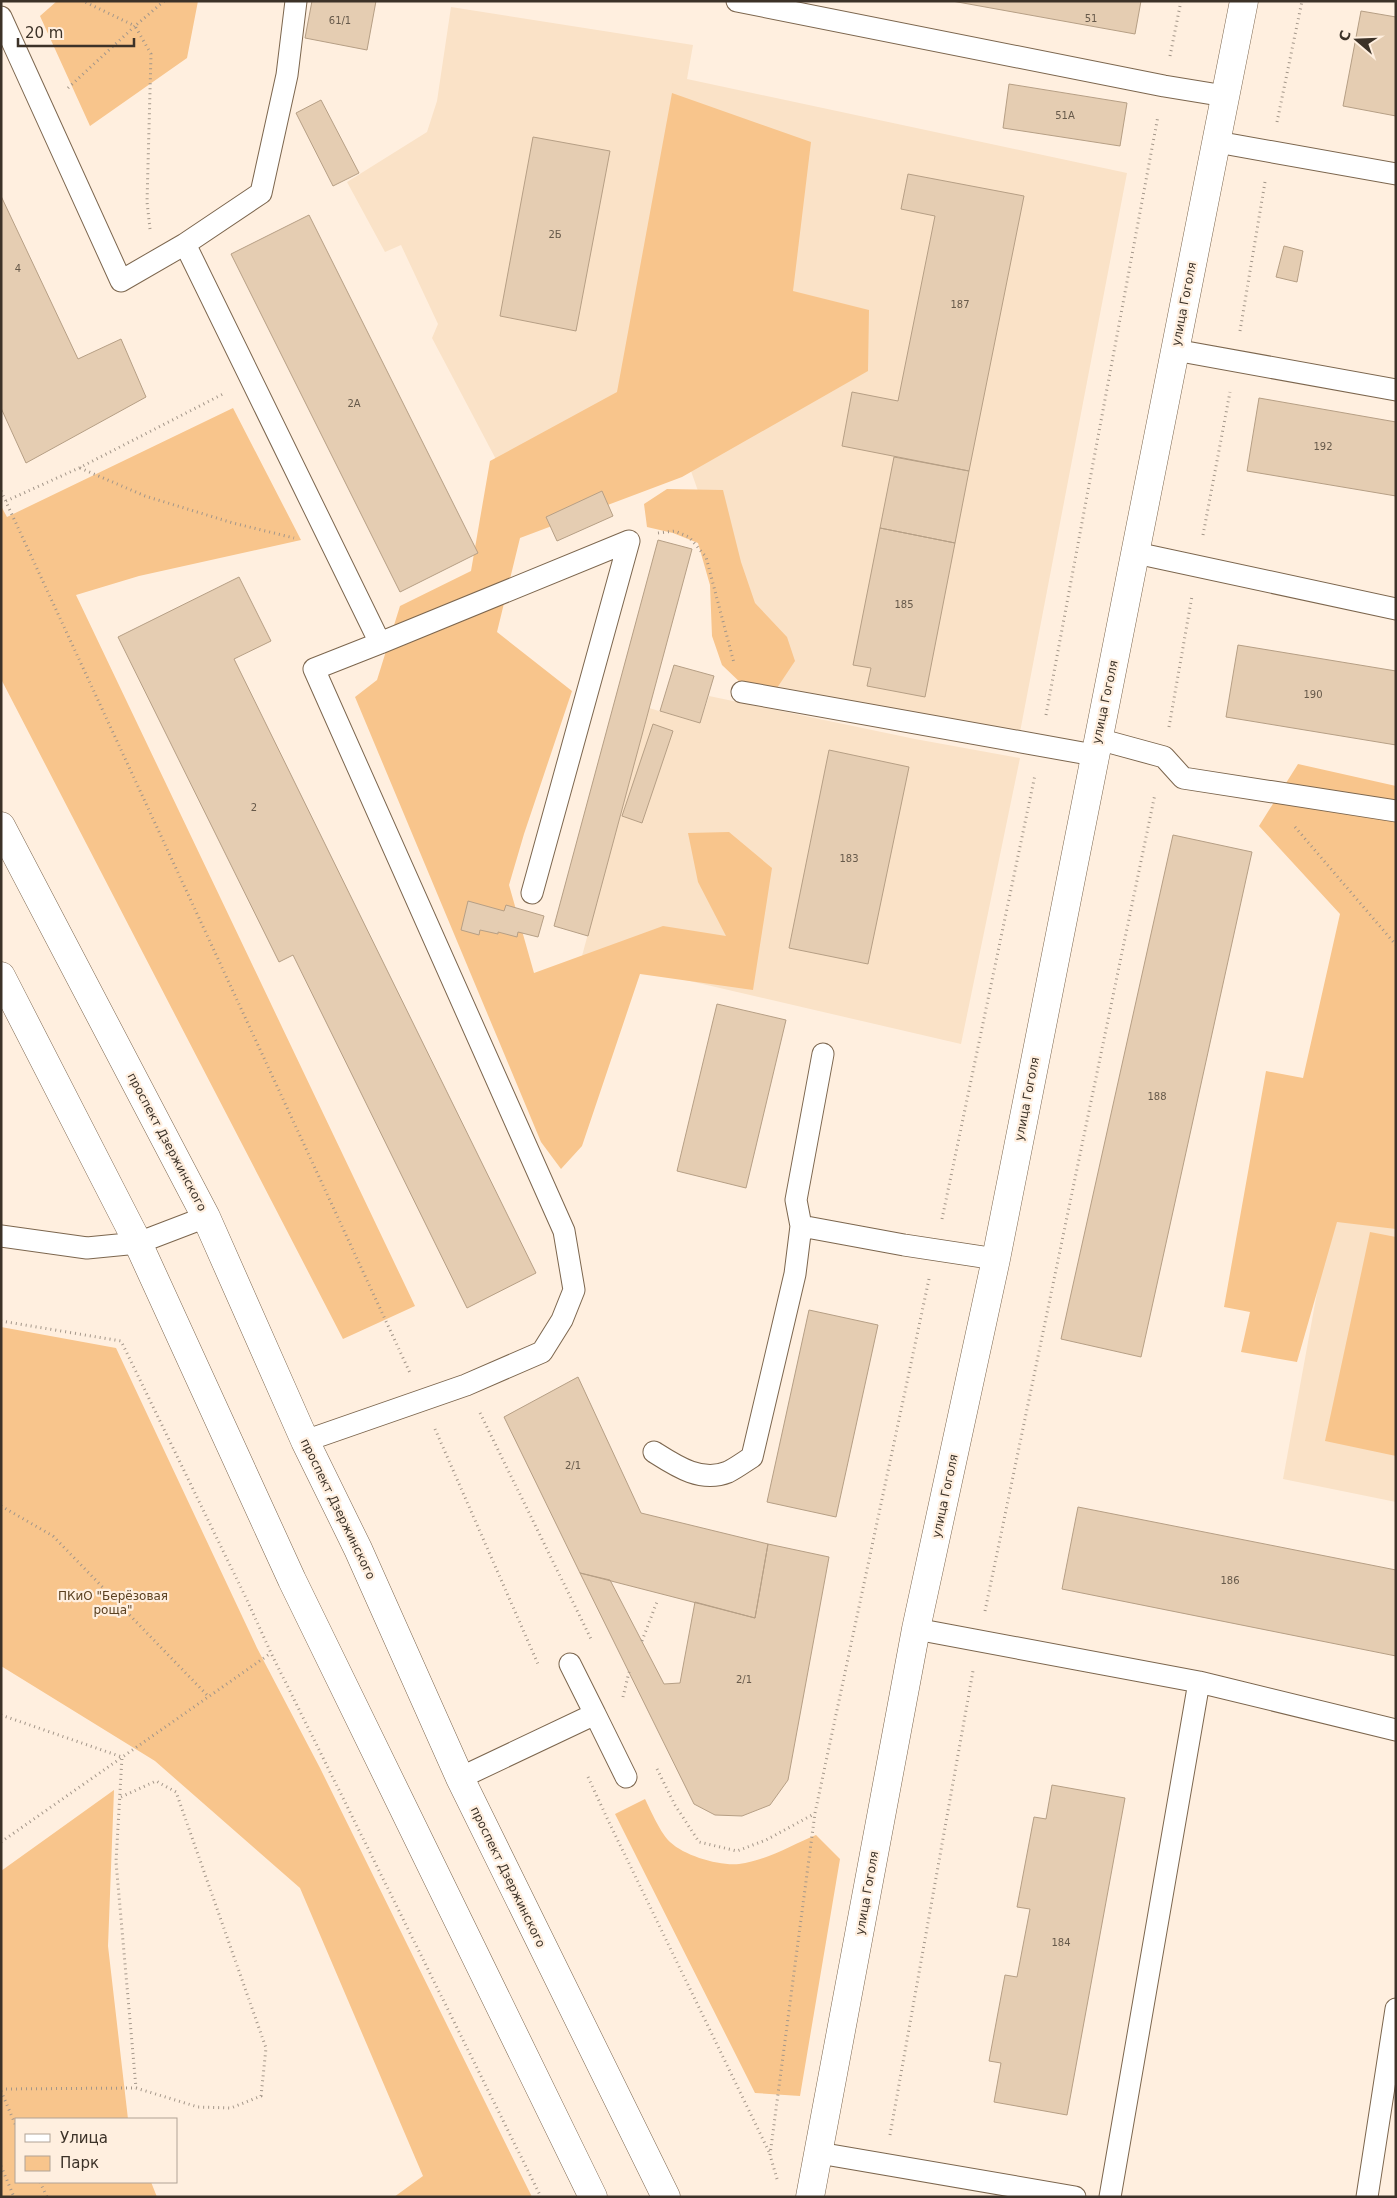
<svg xmlns="http://www.w3.org/2000/svg" width="1397" height="2198" font-family="'DejaVu Sans',sans-serif">
  <style>
    .built { fill: #fae2c7 }
    .green { fill: #f8c58c }
    .building { fill: #e5cdb2; stroke: #b69f85 }
    .lines { fill: none; stroke-linecap: round; stroke-linejoin: round }
    .lane-casing { stroke: #7c664e; stroke-width: 23 }
    .secondary-casing { stroke: #7c664e; stroke-width: 29 }
    .path { stroke: #a39689; stroke-width: 3; stroke-dasharray: 1 4; stroke-linecap: butt }
    .lane { stroke: #fff; stroke-width: 21 }
    .secondary { stroke: #fff; stroke-width: 28 }
    .labels { text-anchor: middle; dominant-baseline: central; stroke-width: 4.5; stroke-linejoin: round; paint-order: stroke }
    .number-label { font-size: 10px; fill: #66594a }
    .street-label { font-size: 12px; fill: #3c3228; stroke: #ffefdf }
    .park-label { font-size: 12px; fill: #5b4121; stroke: #ffefdf }
  </style>
  <rect width="100%" height="100%" fill="#ffefdf"/>
  <path class="built" d="M451,7l242,38 -6,34 440,94 -107,559 -266,-48 -44,-159 -25,-71 -185,13 -68,-129 6,-14 -37,-79 -16,7 -38,-70 80,-50 10,-31z
    M709,696l206,43 105,19 -59,286 -379,-88 67,-248 51,15z
    M1396,860v642l-113,-23z"/>
  <path class="green" d="M57,1h141l-11,57 -97,68 -50,-110z
    M672,93l139,49 -18,149 76,19 -1,61 -186,106 -162,61 -23,94 75,59 -48,143 -15,51 25,88 129,-47 63,10 -28,-54 -10,-49 41,-1 43,36 -19,122 -113,-16 -58,172 -21,23 -20,-27 -186,-445 22,-17 23,-74 71,-35 19,-110 127,-69z
    M233,408l68,132 -162,36 -63,19 339,711 -72,33 -342,-660v-173l6,11z
    M667,489l56,1 18,72 14,41 32,34 8,24 -18,27 -33,-2 -22,-21 -10,-29 -2,-51 -12,-42 -25,-10 -26,-6 -3,-23z
    M1298,764l98,22v443l-59,-7 -40,140 -56,-10 9,-40 -26,-5 42,-236 37,7 37,-164 -81,-88z
    M1370,1232l26,5v219l-71,-15z
    M1,1327l115,21 141,300 63,120 212,429h-138l29,-21 -123,-288 -145,-127 -154,-95z
    M114,1790l-6,156 20,173h-112v63h135l6,15h-156v-326z
    M645,1799c6,12 16,35 25,43 15,14 49,24 69,22 26,-3 53,-19 77,-29l24,24 -40,237 -45,-3 -140,-279z"/>
  <path class="building" d="M312,1h64l-9,49 -62,-12z
    M952,1h189l-6,33z
    M1361,11l35,6v99l-53,-10z
    M1009,84l118,19 -7,43 -117,-18z
    M321,100l38,73 -26,13 -37,-73z
    M533,137l77,14 -34,180 -76,-15z
    M908,174l116,22 -55,275 -127,-25 10,-54 46,9 37,-185 -34,-7z
    M1,196l77,163 43,-20 25,58 -120,66 -25,-55z
    M309,215l169,338 -78,39 -169,-338z
    M1284,246l19,5 -6,31 -21,-5z
    M1259,398l137,24v74l-149,-25z
    M894,457l75,14 -14,72 -75,-15z
    M602,491l11,25 -56,25 -11,-24z
    M880,528l75,15 -30,154 -58,-11 4,-18 -18,-3z
    M658,540l34,9 -104,387 -34,-10z
    M239,577l32,64 -37,18 302,614 -69,35 -174,-353 -14,7 -161,-325z
    M1238,645l158,26v74l-170,-28z
    M674,665l40,11 -14,47 -40,-12z
    M653,724l20,7 -31,92 -20,-7z
    M829,750l80,17 -41,197 -79,-16z
    M1173,835l79,17 -111,505 -80,-18z
    M468,901l36,10 2,-6 38,11 -6,21 -20,-5 -1,5 -19,-5v2l-18,-4 -1,5 -18,-5z
    M717,1004l69,16 -40,168 -69,-17z
    M809,1310l69,15 -42,192 -69,-15z
    M578,1377l63,136 127,31 -13,74 -175,-45 -76,-156z
    M1078,1507l318,63v86l-334,-67z
    M768,1544l61,13 -41,223 -18,25 -28,11 -27,-1 -21,-11 -114,-231 30,7 54,104 16,-1 15,-81 60,16z
    M1052,1785l73,13 -58,317 -73,-13 7,-39 -12,-2 16,-86 12,2 13,-68 -13,-2 17,-90 12,2z"/>
  <g class="lines">
    <defs>
      <path id="lane" d="M737,1l427,85 61,10
        M1,17l120,264 64,-37 195,399 -66,26 250,562 10,59 -12,30 -20,32 -76,33 -161,56
        M1217,142l179,32
        M185,244l76,-51 26,-118 9,-74
        M1175,350l221,40
        M1136,553l260,56
        M380,643l249,-102 -97,352
        M742,692l352,63
        M1098,739l66,18 19,21 213,33
        M801,1226l103,19 92,14
        M1,1236l86,12 51,-5 68,-26
        M654,1452c22,14 47,31 74,20 8,-4 16,-10 24,-15l43,-183 6,-48 -5,-26 27,-146
        M916,1629l283,53 197,48
        M570,1664l25,50
        M460,1778l135,-64 31,63
        M819,2153l256,44
        M1110,2197l89,-515
        M1367,2197l29,-188"/>
      <path id="secondary" d="M1,826l205,391 99,224 53,108 102,229 206,419
        M1,976l137,267 154,337 301,617
        M810,2197l106,-568 80,-370 248,-1258"/>
    </defs>
    <use href="#lane" class="lane-casing"/>
    <use href="#secondary" class="secondary-casing"/>
    <path class="path" d="M1170,56l11,-55
      M68,88l67,-62 -52,-25
      M1277,122l25,-121
      M150,229l-3,-27 4,-148 -16,-28 29,-25
      M1240,331l25,-149
      M80,468l65,28 88,27 61,15
      M1,491l409,882
      M6,501l73,-33 144,-74
      M658,533l17,-2 14,6 17,20 28,106
      M1203,535l27,-143
      M1046,715l112,-599
      M1169,727l23,-131
      M1295,827l101,118
      M942,1219l93,-444
      M1,1321l120,20 126,259 24,53 270,544
      M480,1413l112,228
      M435,1429l103,235
      M1,1506l52,30 156,161
      M985,1611l170,-817
      M642,1641l16,-42
      M623,1697l6,-25
      M1,1715l121,42 -6,105 20,226
      M657,1769l18,36 24,37 38,9 29,-11 48,-26
      M588,1777l19,41 163,336
      M1,1842l270,-189
      M1,2089l135,-1 62,19 33,1 30,-12 5,-48 -90,-256 -20,-11 -35,16
      M1,2091l15,35
      M890,2135l83,-464
      M1,2166l13,31
      M777,2179l-7,-24 45,-342 114,-534
      M40,2182l7,15"/>
    <use href="#lane" class="lane"/>
    <use href="#secondary" class="secondary"/>
  </g>
  <g class="labels">
    <g class="number-label">
      <text x="1091" y="18">51</text>
      <text x="340" y="20">61/1</text>
      <text x="1065" y="115">51А</text>
      <text x="555" y="234">2Б</text>
      <text x="18" y="268">4</text>
      <text x="960" y="304">187</text>
      <text x="354" y="403">2А</text>
      <text x="1323" y="446">192</text>
      <text x="904" y="604">185</text>
      <text x="1313" y="694">190</text>
      <text x="254" y="807">2</text>
      <text x="849" y="858">183</text>
      <text x="1157" y="1096">188</text>
      <text x="573" y="1465">2/1</text>
      <text x="1230" y="1580">186</text>
      <text x="744" y="1679">2/1</text>
      <text x="1061" y="1942">184</text>
    </g>
    <g class="street-label">
      <text transform="translate(1184 304) rotate(-79)">улица Гоголя</text>
      <text transform="translate(1105 702) rotate(-78)">улица Гоголя</text>
      <text transform="translate(1027 1099) rotate(-79)">улица Гоголя</text>
      <text transform="translate(167 1142) rotate(62)">проспект Дзержинского</text>
      <text transform="translate(945 1496) rotate(-78)">улица Гоголя</text>
      <text transform="translate(338 1509) rotate(64)">проспект Дзержинского</text>
      <text transform="translate(508 1877) rotate(64)">проспект Дзержинского</text>
      <text transform="translate(867 1893) rotate(-80)">улица Гоголя</text>
    </g>
    <g class="park-label">
      <text x="113" y="1596">ПКиО "Берёзовая<tspan x="113" dy="14">роща"</tspan></text>
    </g>
  </g>
  <rect width="1397" height="2198" fill="none" stroke="#3c3228" stroke-width="5"/>
  <rect x="15" y="2118" width="162" height="65" fill="#ffefdf" stroke="#b1a396"/>
  <rect x="25" y="2134" width="25" height="8" fill="#ffffff" stroke="#b1a396"/>
  <text x="60" y="2143" font-size="15" fill="#3c3228">Улица</text>
  <rect x="25" y="2156" width="25" height="15" fill="#f8c58c" stroke="#b1a396"/>
  <text x="60" y="2168" font-size="15" fill="#3c3228">Парк</text>
  <g transform="translate(1357 40) rotate(289)" stroke="#ffefdf" stroke-width="4" paint-order="stroke">
  <path d="M0-4L9 19L0 12L-9 19Z" fill="#3c3228"/>
  <text y="-8" font-size="14" font-weight="bold" text-anchor="middle" fill="#3c3228">С</text>
  </g>
  <path d="M18 38v8h116v-8" fill="none" stroke="#3c3228" stroke-width="2.5"/>
  <text x="25" y="38" font-size="15" fill="#3c3228" stroke="#ffefdf" stroke-width="4" paint-order="stroke">20 m</text>
</svg>
